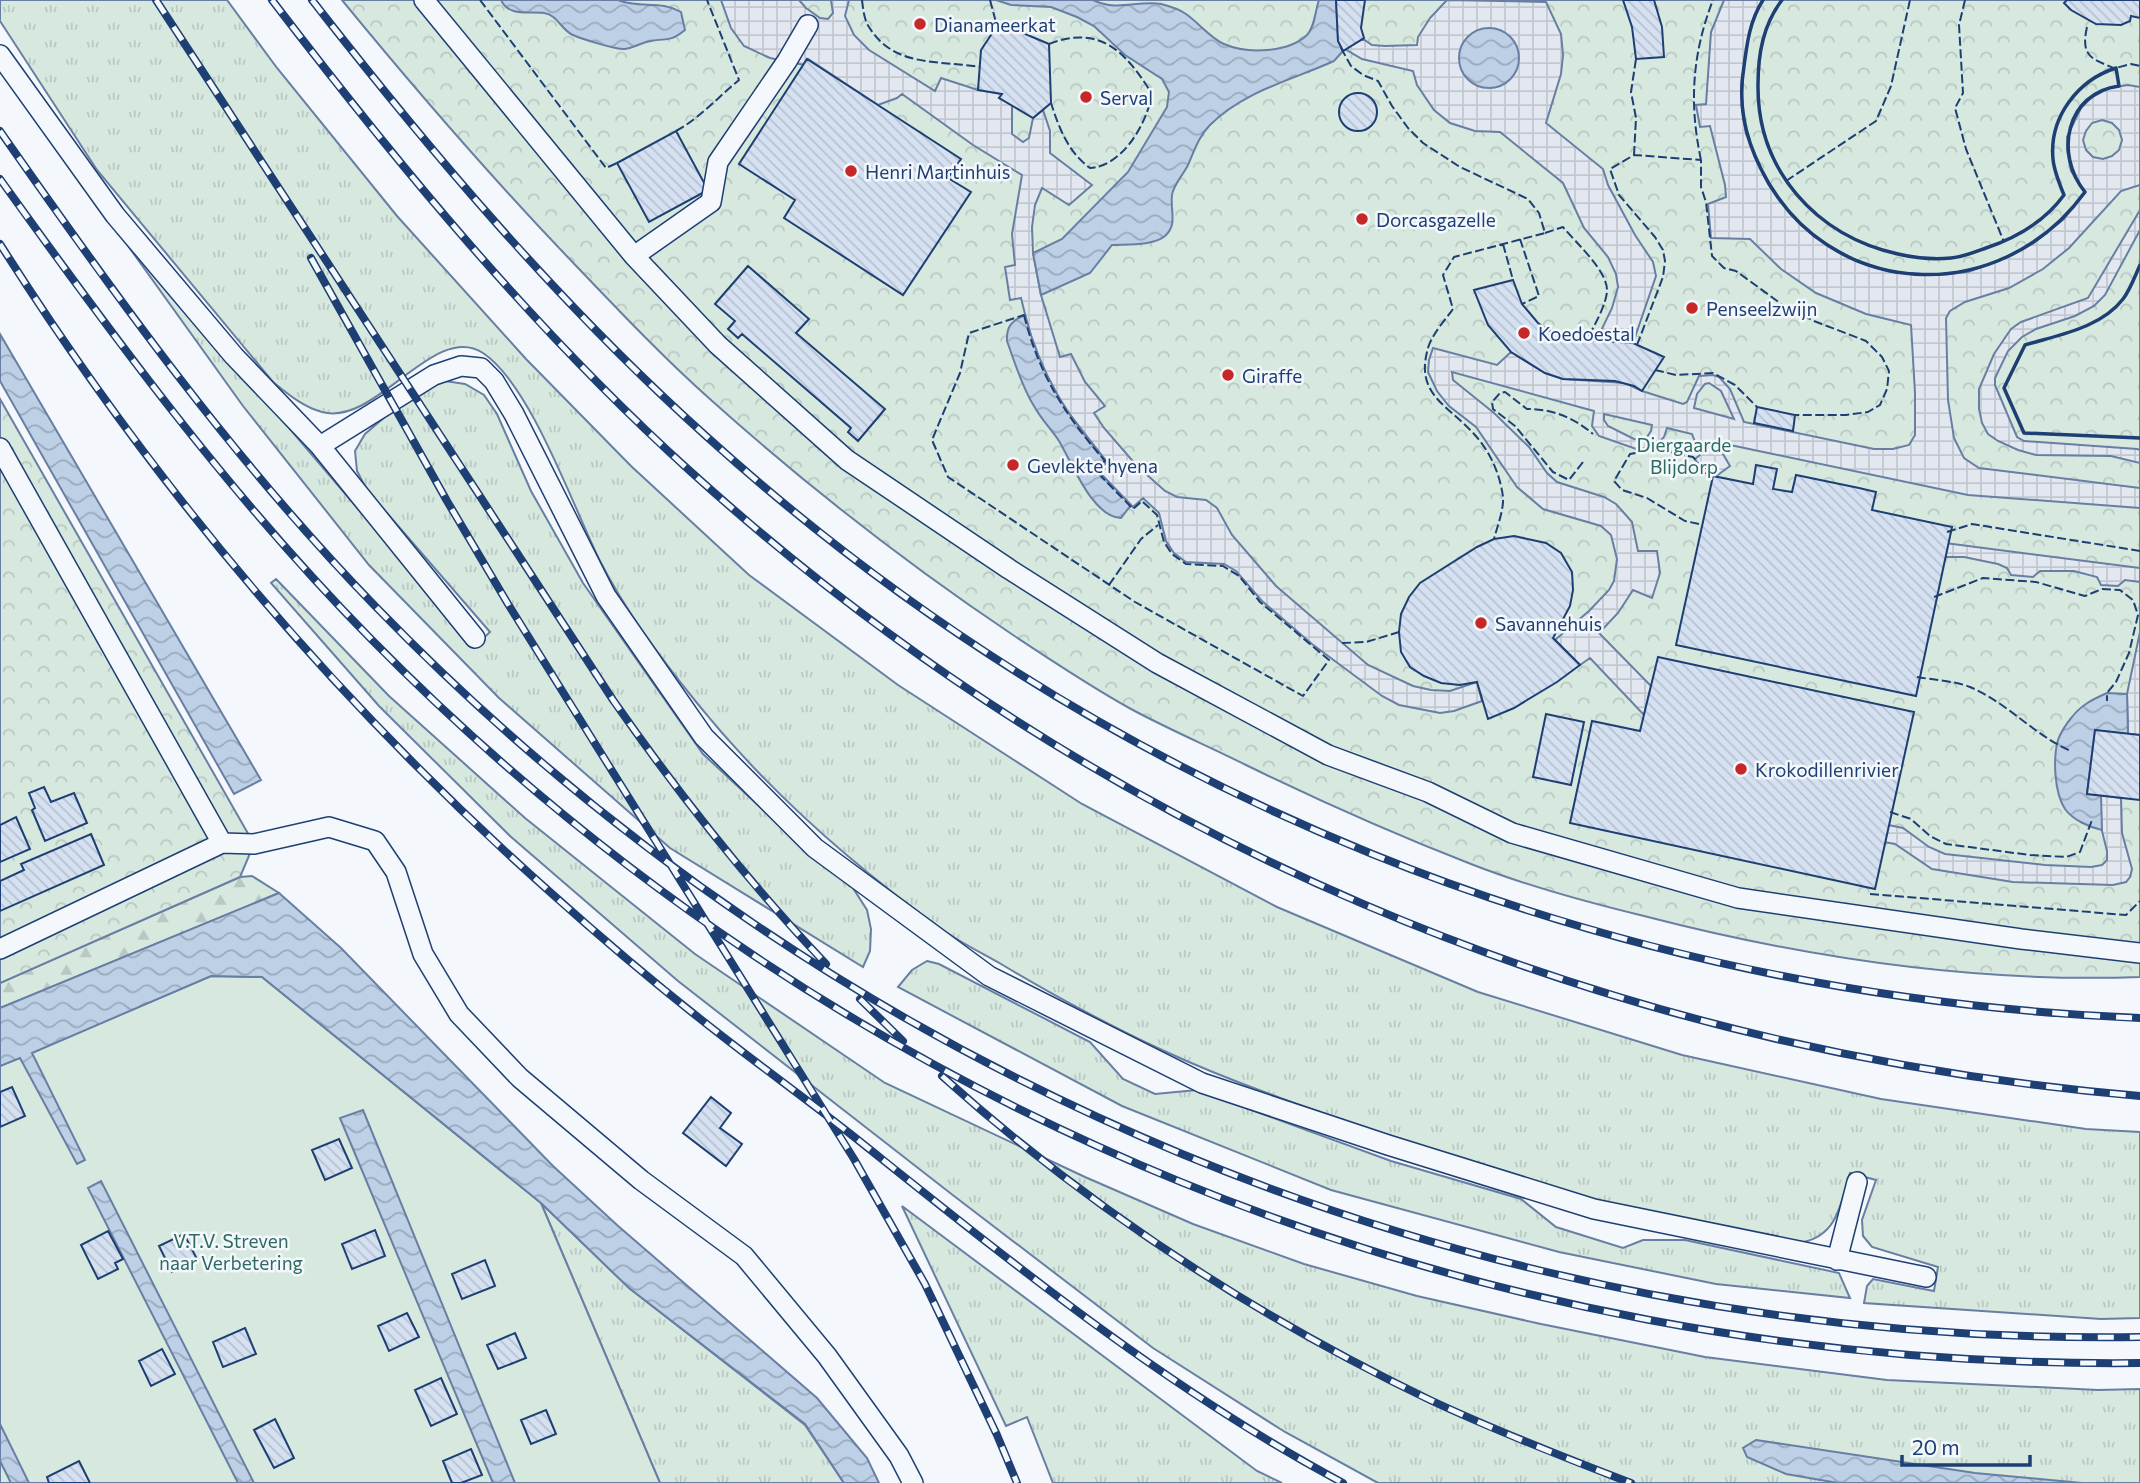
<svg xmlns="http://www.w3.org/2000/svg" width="2140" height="1483" font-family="Commissioner,sans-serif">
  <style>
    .grass { fill: url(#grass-tufts); stroke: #687fa3; stroke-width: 2 }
    .forest { fill: url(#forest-firs); stroke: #687fa3; stroke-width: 2 }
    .park { fill: url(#park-crowns); stroke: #687fa3; stroke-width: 2 }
    .garden { fill: #d7e8df; stroke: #687fa3; stroke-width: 2 }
    .plaza { fill: url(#plaza-grid); stroke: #687fa3; stroke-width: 2; fill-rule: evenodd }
    .water { fill: url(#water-waves); stroke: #687fa3; stroke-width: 2 }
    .building { fill: url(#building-back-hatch); stroke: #1d3f73; stroke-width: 2 }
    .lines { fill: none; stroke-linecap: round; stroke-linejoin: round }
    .lane-casing { stroke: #1d3f73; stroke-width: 22 }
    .lane { stroke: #f4f7fb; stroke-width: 19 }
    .rail-casing { stroke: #1d3f73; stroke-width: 8 }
    .rail { stroke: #f4f7fb; stroke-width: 5; stroke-dasharray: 16; stroke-linecap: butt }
    .fence { stroke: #1d3f73; stroke-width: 2; stroke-dasharray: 9 3.5; stroke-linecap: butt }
    .wall { stroke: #1d3f73; stroke-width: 3.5 }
    .poi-dot { fill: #c62828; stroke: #f4f7fb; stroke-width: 2.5 }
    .labels { text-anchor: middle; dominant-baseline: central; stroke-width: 5; stroke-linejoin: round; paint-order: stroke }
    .poi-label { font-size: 19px; fill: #1d3f73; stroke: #f4f7fb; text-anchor: start }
    .park-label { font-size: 19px; fill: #2c6c60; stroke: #f4f7fb }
  </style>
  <defs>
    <pattern id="grass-tufts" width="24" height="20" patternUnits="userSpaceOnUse" patternTransform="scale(1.75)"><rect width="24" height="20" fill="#d7e8df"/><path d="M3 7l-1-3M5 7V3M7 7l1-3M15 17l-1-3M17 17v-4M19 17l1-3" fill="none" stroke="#b8c8c3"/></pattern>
    <pattern id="forest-firs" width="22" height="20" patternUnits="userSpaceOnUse" patternTransform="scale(1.75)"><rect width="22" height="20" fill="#d7e8df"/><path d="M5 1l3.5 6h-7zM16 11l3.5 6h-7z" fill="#b8c8c3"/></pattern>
    <pattern id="park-crowns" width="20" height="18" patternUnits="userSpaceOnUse" patternTransform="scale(1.75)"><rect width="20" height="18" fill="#d7e8df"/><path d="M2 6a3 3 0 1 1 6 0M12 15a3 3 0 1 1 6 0" fill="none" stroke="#b8c8c3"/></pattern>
    <pattern id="plaza-grid" width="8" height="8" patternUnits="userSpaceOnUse" patternTransform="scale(1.75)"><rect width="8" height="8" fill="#e3e8f0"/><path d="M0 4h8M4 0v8" fill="none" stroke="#c2c8d1"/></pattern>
    <pattern id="water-waves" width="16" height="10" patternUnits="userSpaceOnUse" patternTransform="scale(1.75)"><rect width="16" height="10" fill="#bed0e5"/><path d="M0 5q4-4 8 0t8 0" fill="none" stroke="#9aaabe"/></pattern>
    <pattern id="building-back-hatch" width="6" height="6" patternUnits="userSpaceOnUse" patternTransform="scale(1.75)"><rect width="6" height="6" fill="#d5e0f0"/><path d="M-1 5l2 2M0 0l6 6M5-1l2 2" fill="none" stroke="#b6c1d1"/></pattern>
  </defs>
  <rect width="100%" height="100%" fill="#f4f7fb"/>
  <path class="grass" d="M0,0h227l50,68 120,148 129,143 105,107 118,109 149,110 184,119 195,103 201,85 204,63 199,44 205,30 54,3v186l-39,1 -237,-16 3,-17 6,-7 61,12 4,-24 -66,-20 -9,-11 -1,-16 14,-40 -26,-7c-9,29 -12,62 -47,69 -53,-10 -108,-17 -160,-30 -80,-20 -160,-46 -239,-72 -82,-27 -164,-54 -242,-90 -56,-26 -109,-55 -161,-86 -19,-11 -40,-21 -58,-34 -91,-65 -175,-139 -246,-227 -36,-44 -71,-91 -97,-142 -27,-54 -69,-176 -117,-208 -49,-32 -107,74 -161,59 -19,-5 -34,-18 -49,-30l-176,-212 -97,-149z
    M98,204l377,442 15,-14 -123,-142 -10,-19 -2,-20 10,-17 28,-24 33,-21 19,-8 20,3 19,11 13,19 34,77 52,92 120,171 86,80 62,51 16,25 4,19 -1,22 -7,16 -193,-119 -171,-150 -130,-133 -126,-159z
    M276,579l113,117 136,122 170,136 190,129 200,94 108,47 111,40 113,32 124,28 164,33 182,23 211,10 42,-1v94h-762l-93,-51 -132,-84 -199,-152 -276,-215 -168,-145 -131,-130 -108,-123z
    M927,961l12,3 151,78 33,37 32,15 42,-4 194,71 130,38 35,28 67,21 20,-8h42l154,33 11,25 -134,-14 -157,-32 -228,-62 -209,-84 -224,-119 14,-17z
    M541,1203l88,85 176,137 39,58h-184z
    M902,1206l355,265 25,12h-229l-26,-66 -21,9z"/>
  <path class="forest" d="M252,876l27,17 -279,115v-25l240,-106z"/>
  <path class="park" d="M342,0h1798v977c-167,6 -334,-19 -496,-61 -58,-14 -117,-30 -173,-52 -77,-30 -151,-63 -225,-99 -38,-19 -78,-36 -115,-56 -40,-22 -79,-48 -118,-74 -106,-71 -207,-150 -302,-235 -45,-40 -87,-84 -129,-128 -84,-87 -163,-178 -240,-272z
    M0,399l254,445 -14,33 -240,106z"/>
  <path class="garden" d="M211,976l51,1 279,226 119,280h-660v-417z"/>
  <path class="plaza" d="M721,0h78l7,8 14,10 8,1 5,-6 -2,-13h18l-4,16 9,19 15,15 66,41 6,-13 37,12 24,4 -3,4 13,7v29l11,8 6,-4 4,-20 10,-8 7,21v22l42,32 -23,20 -27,-17 -7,17 -3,22 1,26 8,42 19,62 11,-3 14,28 20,24 -11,7 10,15 33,38 28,25 12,6 29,3 11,8 15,27 44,51 92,79 45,21 18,4 19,1 27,-9 5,19 -28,10 -14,2 -41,-8 -17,-9 -70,-52 -50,-43 -26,-30 -12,-7 -38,-2 -12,-9 -8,-12 -7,-28 -16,-15 -10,9 -36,-37 10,-8 -46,-59 -11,-19 -18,-42 -11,-44 -11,2 -5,-33 10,-2 -3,-31 10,-59 -49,-30 -71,-51 -5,4 -19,7 -70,-46 -4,6 -34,-7 -26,-12 -13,-18z
    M1447,0l99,2 15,32 2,21 -2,19 -15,49 57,46 5,16 27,50 18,27 3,14 -23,67 -37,-2 16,-33 6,-21 -2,-13 -8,-17 -24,-29 -21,-45 -63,-51 -25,-1 -25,-8 -16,-13 -17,-25 -4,-14 -51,-12 -17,-10 18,-10 9,6 13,1 32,-1 1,-8 12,-19z
    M1724,0h39l-11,22 -4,18 -7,46 1,24 4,24 22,50 29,37 20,17 36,21 38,13 48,3 29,-3 30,-11 36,-18 30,-24 21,-27 -14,-21 -4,-21v-13l14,-29 10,-10 18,-10 19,-3 12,2v98l-19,6 -52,57 -26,21 -34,19 -44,14 -15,9 -4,7 2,82 6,38 10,20 15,10 161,20v20l-172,-13 -252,-53 14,24 -15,11 -9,-10 -4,3 -7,-11 5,-4 -8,-21 -25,-6 -3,9 -7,7 -18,6 -40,-14 -7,-10 2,-15 -142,-39 1,8 41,33 35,34 18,26 10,9 47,15 12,7 16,18 6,29h19l3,22 -8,25 -19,-8 -15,23 -19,20 52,53 -7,29 -54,-57 -10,7 -25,-25 34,-29 20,-21 5,-9 3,-22 -6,-24 -10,-9 -58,-17 -26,-22 -41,-60 -27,-21 -12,-15 -9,-19 1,-12 4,-12 64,17 14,-13 34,21 18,6 62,4 17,8 41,13 4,-2 12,-26 14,-1 6,2 11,12 14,33 130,27h19l16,-4 6,-10v-42l-4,-68 -45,-11 -50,-21 -35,-24 -31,-30 -39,-1 -3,-34 18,-7 -1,-12 -15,-59 -10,1 -4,-22 10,-1 5,-72zM2102,120l10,3 7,7 3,10 -3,10 -7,6 -9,3 -10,-2 -7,-7 -3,-10 3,-9 6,-8zM1709,383l12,8 13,28 -40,-11 3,-14 8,-10zM1604,414l48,11 -1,6 -6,9 -11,-1 -26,-13 -4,-6z
    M2140,210v20l-35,65 -11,11 -19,10 -39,13 -14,8 -14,14 -13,27v7l22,52 7,4 113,8 3,1v13l-29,-7 -75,-1 -18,-5 -20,-9 -10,-7 -6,-11 -3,-14v-20l15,-35 17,-25 10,-7 67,-24z
    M1945,543l195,25v14l-15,-2 -7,6 -17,-1 -4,-8 -23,-6h-34l-7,6 -22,-2 -4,-7 -9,-4 -34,-7h-21z
    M2140,632v103l-12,-1 -1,-40z
    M2101,795l20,3 1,35 10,36 -2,8 -4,5 -13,3 -100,-3 -81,-13 -37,-25 -11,-2 4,-17 15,3 26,19 16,7 100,11 46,2 11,-2 5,-5v-9l-7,-28z"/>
  <path class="water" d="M501,0h117c23,9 42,0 63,12l4,18c-15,12 -17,8 -34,11 -9,1 -17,7 -26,8 -8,1 -43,-10 -52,-14 -12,-5 -15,-20 -29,-22 -16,-2 -35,4 -43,-13z
    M996,0h97c25,12 44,0 68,4 8,2 18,5 25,10 13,9 24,24 38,30 23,10 64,9 83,-9 8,-8 8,-24 12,-35h17l2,40 5,11 -9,10c-42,19 -90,30 -124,64 -12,12 -16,27 -23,42 -5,9 -14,19 -15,28 -2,16 6,29 -7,41 -12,10 -38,8 -53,9l-22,28 -49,22 -8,-42 29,-14 66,-67 39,-65 2,-15 -7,-13 -37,-24 -31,-29 -17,-9 -26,-10 -40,-2z
    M1459 58a30 30 0 1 1 60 0a30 30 0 1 1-60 0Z
    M1025,315c16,60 42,101 82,147l-9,9 33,34 -10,13c-29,-1 -49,-56 -62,-77 -8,-12 -18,-22 -25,-35 -12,-19 -19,-43 -27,-65 -1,-14 5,-21 18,-26z
    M0,334l261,446 -27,14 -234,-413z
    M2107,693l20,1 1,40 -33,-4 -8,63 14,2 1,35c-13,-3 -29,-10 -37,-21 -11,-17 -12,-51 -7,-69 3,-8 9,-17 14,-23 10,-13 22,-18 35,-24z
    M279,893l62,55 212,218 64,59 200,173 50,60 12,25h-35l-39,-59 -176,-136 -88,-85 -279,-226 -51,-1 -179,77 53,107 -8,4 -57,-106 -20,8v-58z
    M363,1110l152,373h-22l-153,-365z
    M101,1181l153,302h-16l-150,-295z
    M0,1424l29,59h-18l-11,-22z
    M1756,1440l219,33 107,10h-244l-52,-9 -39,-17 -4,-9z"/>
  <path class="building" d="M1336,0h29l-4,28 3,10 -21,13 -5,-10z
    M1623,0h31l8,27 2,30 -28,2 -4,-32z
    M2067,0h73v18l-9,-2 -1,5 -9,4 -25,-1 -25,-14 -7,-7z
    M999,23l50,21 2,59 -18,15 -34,-20 3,-4 -24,-4 3,-40z
    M807,59l154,100 -13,19 23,14 -68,103 -119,-77 11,-18 -56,-36z
    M1339 112a19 19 0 1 1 38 0a19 19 0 1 1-38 0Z
    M676,131l32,59 -59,32 -32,-59z
    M748,266l61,53 -13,14 89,76 -27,32 -10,-9 3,-4 -109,-94 -4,4 -10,-9 7,-8 -20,-17z
    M1513,280l9,24 16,19 10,7 24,9 61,4 31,14 -22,34 -8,-5 -19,-5 -52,-2 -18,-6 -34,-21 -23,-27 -14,-35z
    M1757,407l38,8 -2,16 -39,-8z
    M1756,465l21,4 -4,20 19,3 4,-17 63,13 17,4 -4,18 80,17 -36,169 -240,-51 37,-169 40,8z
    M1514,536l32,7 15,10 11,19 1,18 -3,16 -17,32 27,27 -23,17 -43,26 -26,11 -11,-37 -17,3 -19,-2 -17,-7 -14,-9 -9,-15 -2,-20 2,-18 8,-17 11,-14 57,-36 17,-8z
    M1658,657l256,55 -39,177 -305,-66 22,-102 48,10z
    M1546,714l38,8 -13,63 -38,-8z
    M2095,730l45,5v65l-53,-6z
    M44,787l7,15 23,-9 13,30 -42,18 -13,-31 3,-2 -6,-15z
    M16,817l14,32 -30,13v-37z
    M91,834l13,31 -104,46v-30l24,-11 -3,-6z
    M12,1087l13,29 -25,11v-35z
    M711,1097l20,16 -11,15 22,16 -16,22 -43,-33z
    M339,1139l13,29 -27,12 -13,-30z
    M375,1230l10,26 -33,13 -10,-25z
    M108,1231l15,28 -8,4 3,6 -20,10 -17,-34z
    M184,1234l13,25 -25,13 -13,-26z
    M485,1260l10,26 -33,13 -10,-25z
    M407,1313l12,24 -30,14 -11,-25z
    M245,1328l11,26 -33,13 -10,-25z
    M515,1333l11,25 -28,11 -11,-24z
    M162,1349l13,25 -24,12 -12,-25z
    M441,1378l16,36 -26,12 -16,-36z
    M546,1410l10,24 -25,10 -10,-24z
    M275,1419l19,39 -20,10 -20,-38z
    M471,1449l11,26 -21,8h-9l-9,-22z
    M79,1461l11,22h-41l-2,-6z"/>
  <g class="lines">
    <defs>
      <path id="lane" d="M424,0l210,256 84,89 129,115 162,109 148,94 171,92 100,37 84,41 226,65 283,41 119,14
        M0,55l115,160 119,141 86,90 114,-71 27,-9 20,2 13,13 20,33 92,182 98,141 111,111 174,128 213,107 186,62 206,64 332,68
        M634,256l77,-54 7,-40 69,-101 21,-36
        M320,446l155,192
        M0,448l222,395
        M0,949l222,-106 32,1 75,-17 46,14 21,31 27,82 36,60 61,64 121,102 103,76 83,100 72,100 14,27
        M1837,1260l20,-78"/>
    </defs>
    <use href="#lane" class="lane-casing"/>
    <use href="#lane" class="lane"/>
    <defs>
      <path id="rail" d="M156,0l457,700c65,93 135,182 213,264
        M272,0c127,166 262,330 418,471 406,368 905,578 1450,625
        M312,0c121,155 248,305 394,436 398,360 899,560 1434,582
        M0,131c116,166 235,331 376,476 462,476 1101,740 1764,730
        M0,179c115,160 232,319 371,460 469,476 1102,731 1769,724
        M0,244c152,240 337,459 550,648 59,53 121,105 185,154 39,30 79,59 118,90 157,125 312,252 490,347
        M311,258l136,243 61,103 346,555 71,125 72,151 20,48
        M860,999l43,42
        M942,1076c146,131 311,239 488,324 66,31 133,57 201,83"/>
    </defs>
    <use href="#rail" class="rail-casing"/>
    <use href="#rail" class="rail"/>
    <path class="fence" d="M480,0l126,168 11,-5
      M862,0c1,8 2,20 7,27 25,41 70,33 111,40
      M990,0l7,26
      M1763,0c-13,20 -16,43 -19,66 -6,37 0,69 17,103 66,133 239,140 324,23 -31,-38 -19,-99 34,-106l-3,-18 15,-4 9,2
      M1965,0l-6,25 4,68 -8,15 11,41 38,93
      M2087,27c-7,31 6,32 29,42
      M1049,44c51,-20 77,8 103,50 -5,29 -29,72 -62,74 -22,-16 -31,-40 -39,-65
      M1341,48l10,18 12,9 15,6 14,25 16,22 15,15 37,24 68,32 11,14 6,20 -91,24 -11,18 10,34c-8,11 -19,23 -24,36 -16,49 18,59 45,89 16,17 26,40 29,63 1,13 -6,30 -9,42
      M676,131c24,-13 42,-34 63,-51l-32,-80
      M1634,155l2,-37 -5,-26 5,-33
      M1701,160c-12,-56 -9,-106 12,-160
      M1786,181l90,-60 15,-35 19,-86
      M1545,233l18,-6c12,15 44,43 44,63 0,14 -14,38 -21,51
      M1520,239l19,57 -17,8
      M1503,244l10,36
      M1024,315c15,60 41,100 81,146l-10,9 38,39 9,-8 15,14 7,27 8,12 14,10 37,2 16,10 21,26 69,58 -26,36 -168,-94 -187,-125 -16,-37 28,-67 9,-40z
      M1637,345l26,-68 2,-16 -2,-11 -8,-13 -36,-42 -9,-26 24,-14 67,5v27l5,15 6,54 12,12 12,3 48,35 30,15 52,20 16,16 7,14 -2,18 -7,16 -12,7 -22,3h-51
      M1655,370l21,5 37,-2 22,12 22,22
      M1583,462l-14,18 -16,-8 -38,-46 -22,-17 -1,-7 8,-9 5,-1 22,17c25,0 46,8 66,25
      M1699,524l-14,-3 -38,-23 -25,-8 -8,-9 16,-27 25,-5 38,8 18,22
      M1947,532l25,-8 168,27
      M1109,585l32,-46 17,-14
      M1934,597l49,-19 53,4 49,14 17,-7 18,1 13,10 5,15 -9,38 -13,29 -9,11v8
      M1342,643l24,-1 33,-10
      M1917,677c17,3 38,4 53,10 38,16 65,49 101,64
      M1890,812l21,7 19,17 16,8 84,11 36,2 14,-5 12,-32
      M1870,894l256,21 14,-14"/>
    <path class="wall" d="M1763,0c-13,20 -16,43 -19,66 -6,37 0,69 17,103 66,133 239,140 324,23 -31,-38 -19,-99 34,-106l-3,-18c-38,12 -67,49 -63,91 1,12 6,24 11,36 -19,26 -48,43 -78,53 -11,4 -23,9 -35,10 -18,2 -36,0 -53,-4 -82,-18 -141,-84 -140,-169 0,-31 5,-60 24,-85
      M2140,265c-5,11 -10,25 -17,34 -22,29 -65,36 -98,46l-21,43 20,45 116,5"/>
  </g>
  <g class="poi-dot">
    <circle cx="920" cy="24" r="7"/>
    <circle cx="1086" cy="97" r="7"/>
    <circle cx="851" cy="171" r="7"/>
    <circle cx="1362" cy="219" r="7"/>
    <circle cx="1692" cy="308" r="7"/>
    <circle cx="1524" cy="333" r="7"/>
    <circle cx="1228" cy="375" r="7"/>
    <circle cx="1013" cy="465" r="7"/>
    <circle cx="1481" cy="623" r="7"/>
    <circle cx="1741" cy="769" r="7"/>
  </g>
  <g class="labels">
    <g class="poi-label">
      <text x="934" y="24">Dianameerkat</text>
      <text x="1100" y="97">Serval</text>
      <text x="865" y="171">Henri Martinhuis</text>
      <text x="1376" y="219">Dorcasgazelle</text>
      <text x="1706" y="308">Penseelzwijn</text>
      <text x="1538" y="333">Koedoestal</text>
      <text x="1242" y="375">Giraffe</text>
      <text x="1027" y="465">Gevlekte hyena</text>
      <text x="1495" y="623">Savannehuis</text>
      <text x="1755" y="769">Krokodillenrivier</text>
    </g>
    <g class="park-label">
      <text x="1684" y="444">Diergaarde<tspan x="1684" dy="22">Blijdorp</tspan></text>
      <text x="231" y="1240">V.T.V. Streven<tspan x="231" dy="22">naar Verbetering</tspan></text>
    </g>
  </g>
  <path d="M1902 1455v10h128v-10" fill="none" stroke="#1d3f73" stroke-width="3.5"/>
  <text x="1912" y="1455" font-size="21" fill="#1d3f73" stroke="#f4f7fb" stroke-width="5" paint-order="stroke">20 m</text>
</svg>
